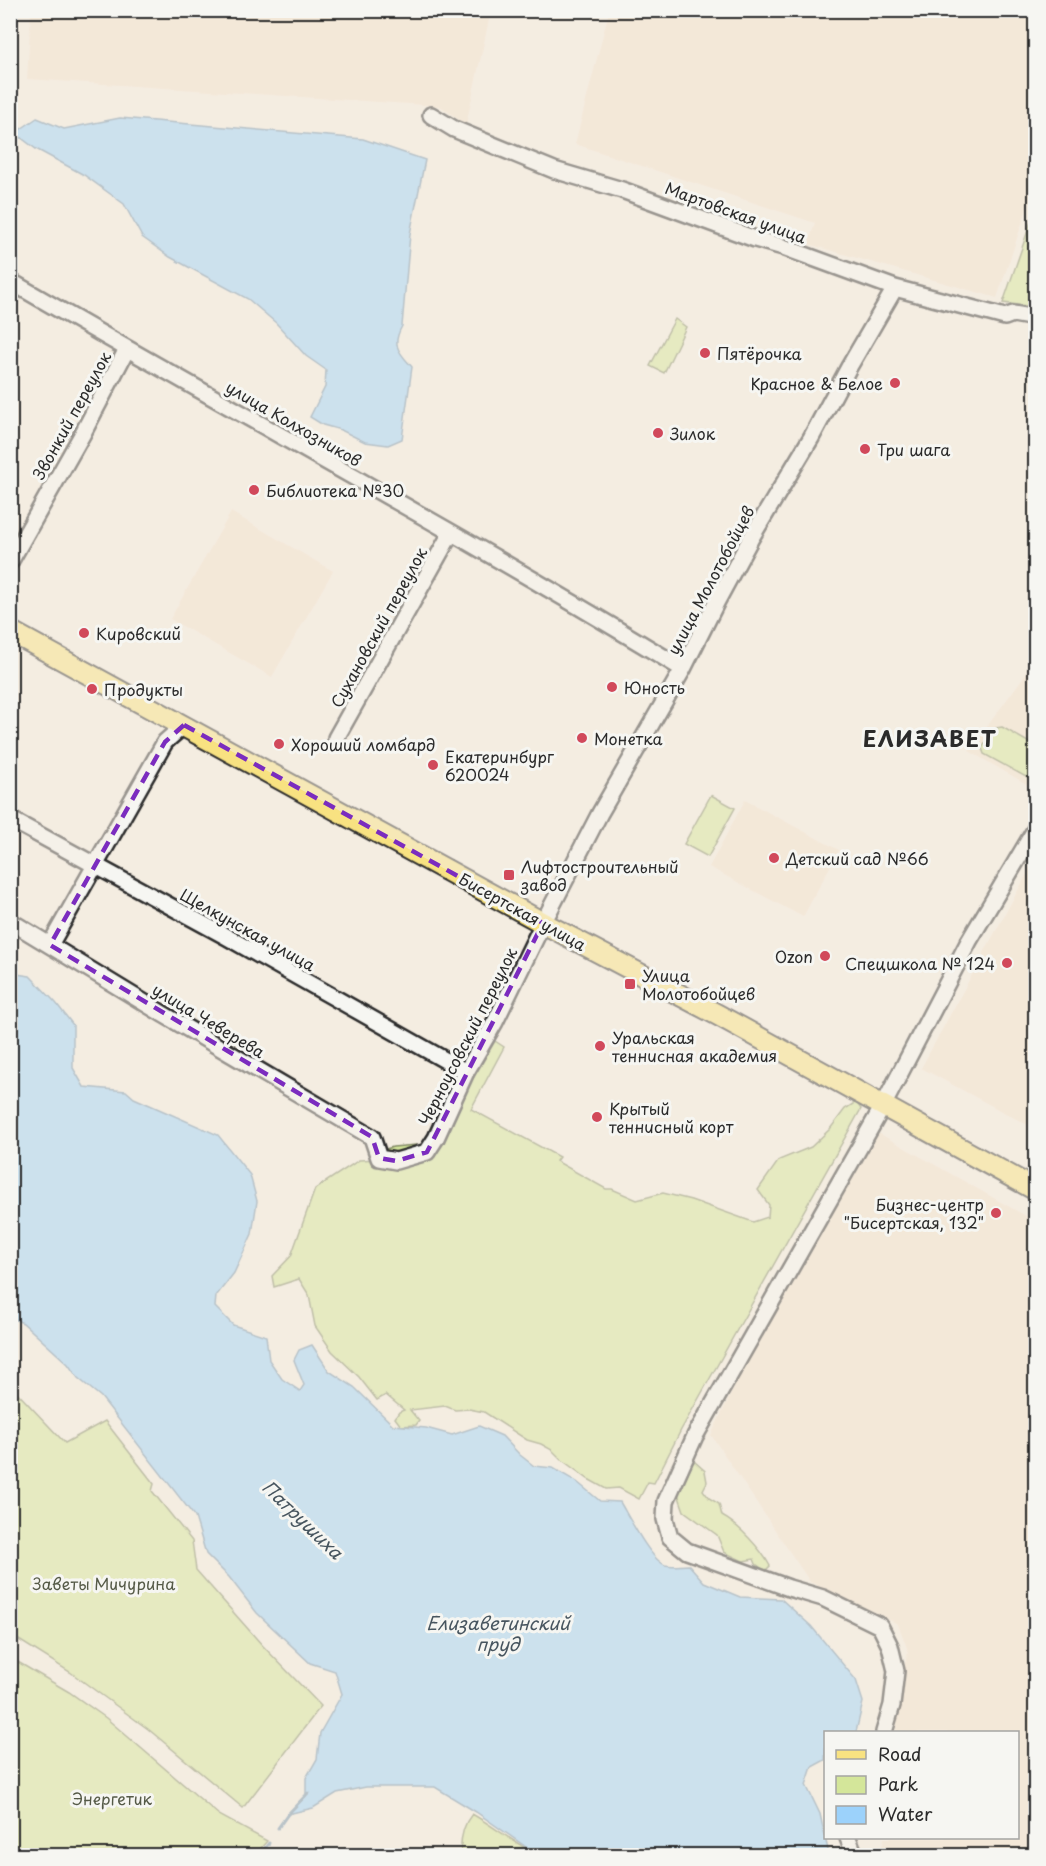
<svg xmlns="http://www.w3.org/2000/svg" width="1046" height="1866" font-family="'Playpen Sans',sans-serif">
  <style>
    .built { fill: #f2e2cd }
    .green { fill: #d4e69a; stroke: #808862; stroke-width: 1.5 }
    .water { fill: #9cd2fb; stroke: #6f8fa8; stroke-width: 1.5 }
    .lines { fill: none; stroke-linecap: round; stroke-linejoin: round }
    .stream { stroke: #6f8fa8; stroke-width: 3 }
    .minor-casing { stroke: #2b2b2b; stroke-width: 20 }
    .major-casing { stroke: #2b2b2b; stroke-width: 24 }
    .minor { stroke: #f6f6f2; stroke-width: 15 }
    .major { stroke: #f8e281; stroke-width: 20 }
    .marked { fill: none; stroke: #7b2cbf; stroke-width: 4.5; stroke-dasharray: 12 8; stroke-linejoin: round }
    .poi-dot { fill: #d1495b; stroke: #f6f6f2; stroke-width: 2 }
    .labels { text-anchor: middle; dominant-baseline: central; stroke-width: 6; stroke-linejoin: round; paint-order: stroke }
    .street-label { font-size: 16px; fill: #2b2b2b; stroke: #f6f6f2 }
    .poi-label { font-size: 16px; fill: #2b2b2b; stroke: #f6f6f2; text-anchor: start }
    .park-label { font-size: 16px; fill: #555a47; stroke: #f6f6f2 }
    .water-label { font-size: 18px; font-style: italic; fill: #47555f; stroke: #f6f6f2 }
    .district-label { font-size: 22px; font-weight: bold; letter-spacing: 1.5px; fill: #2b2b2b; stroke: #f6f6f2 }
  </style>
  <rect width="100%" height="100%" fill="#f4ede1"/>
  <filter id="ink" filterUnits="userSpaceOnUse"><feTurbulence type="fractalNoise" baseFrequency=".0167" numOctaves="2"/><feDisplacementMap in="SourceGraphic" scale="12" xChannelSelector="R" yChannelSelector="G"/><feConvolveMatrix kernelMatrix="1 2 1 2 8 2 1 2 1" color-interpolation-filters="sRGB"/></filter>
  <g filter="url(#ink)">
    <path class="built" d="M31,11v-1l460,1 -25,114 -26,-19 -413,-27z
      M609,11h426v174l-38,113 -189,-54 7,-21 -240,-79z
      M231,512l102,59 -61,106 -102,-58z
      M1035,661v128l-66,-38z
      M745,800l94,50 -36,67 -94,-50z
      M1035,859v270l-114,-61z
      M875,1131l160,90v634h-155l4,-17h134v-106h-122l-1,-28 13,-53 -10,-27 -88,-42 -99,-147 36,-74z"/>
    <path class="green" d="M1035,210v97l-32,-4z
      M675,319l11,8 -22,46 -14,-7z
      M1002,727l33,19v36l-51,-28 -2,-6 14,-20z
      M711,795l24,13 -27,49 -24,-13z
      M495,1041l9,6 -33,62 88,48 -3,4 50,28h6l25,11 26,-7 28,7 62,22 15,-5 1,-12 -11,-15 21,-30 32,-13 19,-18 15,-20 11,-7 5,7 -180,321 -27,53 -6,-1 -9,17 -20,-11 -13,1 -18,-10 -26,-19 -10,-10 -11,-6 -14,-4 -43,-28 -15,-3 -14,1 -10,-4 -35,4 9,11 -3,4 -15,1 -6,-8 4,-6 5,-2 -18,-15 -9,5 -18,-23 -27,-26 -17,-25 -6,-31 -10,-16 -25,8 -2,-11 19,-20 24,-67 44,-29 21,-1 6,-10 7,-2 23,-2 -2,7 14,4 16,-16 7,-13 1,-12 16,-32 6,-6z
      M11,1386l54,57 40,-22 49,63 -2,7 40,50 4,29 67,76 58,60 -78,102 -95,-79 -78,-57 -59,-37z
      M694,1461l11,10 2,11 -4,8 6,8 10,6 3,12c17,9 39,33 48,50l-5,5 -9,-7 -2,-5 -11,2 -19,-9 -7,-17 -33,-24 -6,-17z
      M11,1658l58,34 37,26 113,97 48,26 -12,14h-244z
      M472,1814c23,13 43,30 67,41h-78c-1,-15 1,-29 11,-41z"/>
    <path class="water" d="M37,118l27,11 56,-11 243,21 62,21 -15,74 -8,92c-11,20 -3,26 10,41l-10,72 -14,6 -23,-3 -24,-12 -18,-5 -13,-8 15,-30 1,-17 -20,-14 -30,-33 -28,-24 -78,-42 -28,-20 -18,-33 -40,-29 -48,-26 -21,-16z
      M10,973l20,3 26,27 17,22v43l11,19 42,4 8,7 84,37 32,40 7,26 -5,33 -18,39 -18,23 -1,11 18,18 33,11 3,24 13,19 18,12 4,-6 -10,-25 5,-10 13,-5 17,26 25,16 39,38 33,3 26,7 27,-9 23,10 18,19 14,11 19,2 24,14 23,19 20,1c9,15 30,57 45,63 7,2 16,0 24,0l15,17 36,15 41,2 30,27 45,54 7,22 -7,30h-30l-1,28 -13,7 -6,18 14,29 8,36 -2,5h-282l-15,-6 -53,-37 -41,-25h-69l-29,6 -24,15 -25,6 18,-18v-18l11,-19 3,-26 22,-39 -7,-23 -25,-8 -53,-50 -28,-36 -23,-23 -11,-37 -94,-120 -23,-19 -10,-14 -45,-41 -12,-5z"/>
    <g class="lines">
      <path class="stream" d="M278,1828l10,-14 20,-21
        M259,1856l10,-13"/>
      <defs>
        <path id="minor" d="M431,115l23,14 100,41 68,20 133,49 28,8 112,41 110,29 8,-3 23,4
          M10,281c224,131 452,253 673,388
          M10,562l73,-129 44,-84
          M336,738l115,-205
          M10,819l217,118 239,135
          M10,921l153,93 209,123 7,21 17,3 31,-9 9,-14 30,-66 29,-50 48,-99 57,-110 83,-144 34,-68 34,-63 60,-100 38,-71 46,-79
          M50,945l115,-203 19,-17
          M884,1732l8,-27 4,-34 -6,-25 -10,-20 -57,-28 -34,-10 -102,-37 -17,-14 -5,-18 1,-18 29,-65 188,-330 86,-165 67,-113
          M848,1838l7,18"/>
        <path id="major" d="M10,631l533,292 175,92 318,175"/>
      </defs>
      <use href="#minor" class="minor-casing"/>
      <use href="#major" class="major-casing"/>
      <use href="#minor" class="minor"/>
      <use href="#major" class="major"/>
    </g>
  </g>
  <path d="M0 0H1046V1866H0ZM184,725l359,198 -116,229 -31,9 -17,-3 -7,-21 -322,-192 115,-203z" fill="#f4ede1" fill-opacity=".55" fill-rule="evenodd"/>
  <path class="marked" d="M184,725l359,198 -116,229 -31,9 -17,-3 -7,-21 -322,-192 115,-203z"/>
  <g class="poi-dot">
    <circle cx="705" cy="353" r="6"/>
    <circle cx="895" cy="383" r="6"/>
    <circle cx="658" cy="433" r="6"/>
    <circle cx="865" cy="449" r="6"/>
    <circle cx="254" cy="490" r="6"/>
    <circle cx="84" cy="633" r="6"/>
    <circle cx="612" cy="687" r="6"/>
    <circle cx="92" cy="689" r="6"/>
    <circle cx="582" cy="738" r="6"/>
    <circle cx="279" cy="744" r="6"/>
    <circle cx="433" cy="765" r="6"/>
    <circle cx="774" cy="858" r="6"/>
    <rect x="503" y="869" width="12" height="12" rx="3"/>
    <circle cx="825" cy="956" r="6"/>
    <circle cx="1007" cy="963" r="6"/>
    <rect x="624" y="978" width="12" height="12" rx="3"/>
    <circle cx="600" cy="1046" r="6"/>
    <circle cx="597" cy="1117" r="6"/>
    <circle cx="996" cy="1213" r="6"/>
  </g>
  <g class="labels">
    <g class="street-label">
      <text transform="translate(736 212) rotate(20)">Мартовская улица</text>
      <text transform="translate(71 415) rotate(-61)">Звонкий переулок</text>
      <text transform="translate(294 423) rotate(30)">улица Колхозников</text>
      <text transform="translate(710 580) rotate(-62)">улица Молотобойцев</text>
      <text transform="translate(378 627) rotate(-61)">Сухановский переулок</text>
      <text transform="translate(523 911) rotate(29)">Бисертская улица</text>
      <text transform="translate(248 929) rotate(29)">Щелкунская улица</text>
      <text transform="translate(209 1020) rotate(31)">улица Чеверева</text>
      <text transform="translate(467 1036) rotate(-63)">Черноусовский переулок</text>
    </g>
    <g class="poi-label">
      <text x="717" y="353">Пятёрочка</text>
      <text x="883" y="383" text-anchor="end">Красное &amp; Белое</text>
      <text x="670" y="433">Зилок</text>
      <text x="877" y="449">Три шага</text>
      <text x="266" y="490">Библиотека №30</text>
      <text x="96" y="633">Кировский</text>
      <text x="624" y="687">Юность</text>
      <text x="104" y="689">Продукты</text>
      <text x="594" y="738">Монетка</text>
      <text x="291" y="744">Хороший ломбард</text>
      <text x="445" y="756">Екатеринбург<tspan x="445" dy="18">620024</tspan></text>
      <text x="786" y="858">Детский сад №66</text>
      <text x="521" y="866">Лифтостроительный<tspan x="521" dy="18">завод</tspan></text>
      <text x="813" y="956" text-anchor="end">Ozon</text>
      <text x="995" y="963" text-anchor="end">Спецшкола № 124</text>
      <text x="642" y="975">Улица<tspan x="642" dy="18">Молотобойцев</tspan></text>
      <text x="612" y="1037">Уральская<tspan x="612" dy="18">теннисная академия</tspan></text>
      <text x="609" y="1108">Крытый<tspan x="609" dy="18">теннисный корт</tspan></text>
      <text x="984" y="1204" text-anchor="end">Бизнес-центр<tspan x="984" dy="18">"Бисертская, 132"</tspan></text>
    </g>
    <g class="park-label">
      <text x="104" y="1583">Заветы Мичурина</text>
      <text x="112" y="1798">Энергетик</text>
    </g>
    <g class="water-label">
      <text transform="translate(303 1519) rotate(44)">Патрушиха</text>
      <text x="498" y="1622">Елизаветинский<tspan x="498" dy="21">пруд</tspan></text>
    </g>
    <g class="district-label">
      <text x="930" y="737">ЕЛИЗАВЕТ</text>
    </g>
  </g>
  <rect width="1046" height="1866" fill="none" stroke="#f6f6f2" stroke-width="36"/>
  <rect x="18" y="18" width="1010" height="1830" fill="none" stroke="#2b2b2b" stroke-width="2" filter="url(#ink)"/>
  <rect x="824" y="1731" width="195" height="108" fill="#f6f6f2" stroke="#a5a5a2" stroke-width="1.5"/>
  <rect x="836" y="1750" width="30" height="9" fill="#f8e281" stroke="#a5a5a2" stroke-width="1.5"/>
  <text x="878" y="1761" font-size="18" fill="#2b2b2b">Road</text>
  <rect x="836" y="1776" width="30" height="18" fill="#d4e69a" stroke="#a5a5a2" stroke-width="1.5"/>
  <text x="878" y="1791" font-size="18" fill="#2b2b2b">Park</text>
  <rect x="836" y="1806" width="30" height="18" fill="#9cd2fb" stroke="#a5a5a2" stroke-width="1.5"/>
  <text x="878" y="1821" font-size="18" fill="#2b2b2b">Water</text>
</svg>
